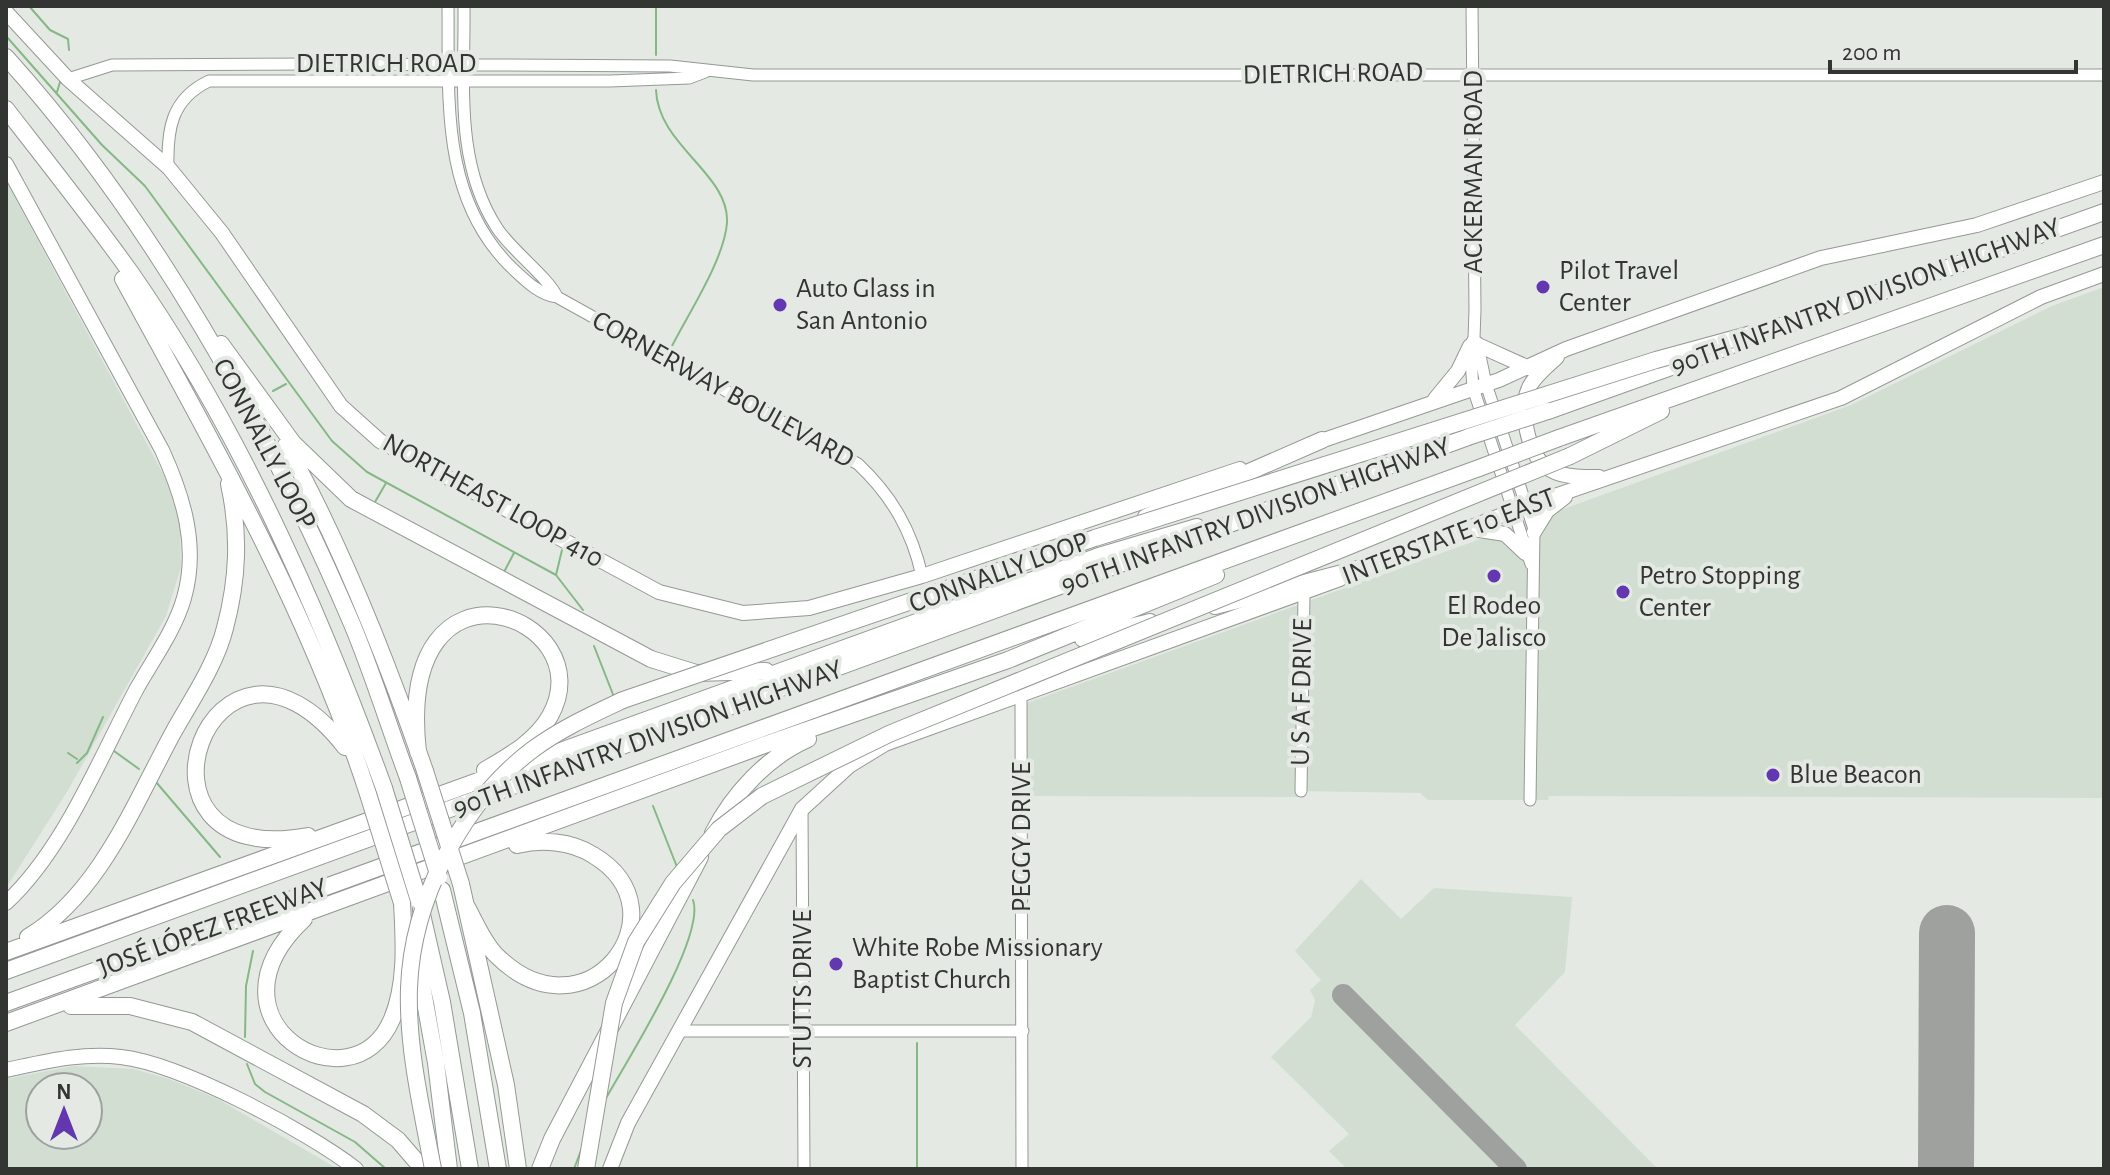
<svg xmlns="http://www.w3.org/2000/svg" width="2110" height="1175" font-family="'Alegreya Sans',sans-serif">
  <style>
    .built { fill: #d3ded3; fill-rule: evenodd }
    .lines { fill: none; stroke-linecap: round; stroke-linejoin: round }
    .stream { stroke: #86b886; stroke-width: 2 }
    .taxiway { stroke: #9ea19e; stroke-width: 22 }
    .runway { stroke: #9ea19e; stroke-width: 56 }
    .minor-casing { stroke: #949994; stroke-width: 13 }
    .major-casing { stroke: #949994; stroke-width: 16 }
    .highway-casing { stroke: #949994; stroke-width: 18 }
    .minor { stroke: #fff; stroke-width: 11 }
    .major { stroke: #fff; stroke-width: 14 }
    .highway { stroke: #fff; stroke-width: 16 }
    .highway-bridge-casing { stroke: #949994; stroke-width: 18; stroke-linecap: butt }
    .highway-bridge { stroke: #fff; stroke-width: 16 }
    .poi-dot { fill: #6237af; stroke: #e4e9e4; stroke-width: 3 }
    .labels { text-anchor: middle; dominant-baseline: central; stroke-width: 8; stroke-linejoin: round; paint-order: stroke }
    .street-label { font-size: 28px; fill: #333533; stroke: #e4e9e4 }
    .poi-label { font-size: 28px; fill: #333533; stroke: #e4e9e4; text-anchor: start }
  </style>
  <rect width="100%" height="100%" fill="#e4e9e4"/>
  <path class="built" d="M6,181l169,315 5,32 1,39 -15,49 -99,176 -61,96z
    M2104,287v511l-555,-2 -1,4h-120l-8,-7 -123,-2v6l-270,-1v-93l824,-298 201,-99z
    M1361,879l40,40 33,-31 138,9 -7,75 -50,53 143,144h-311l-18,-18 20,-17 -78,-77 40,-40 4,-17 -5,-10 11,-10 -26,-29z
    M73,1066l61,3 35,10 49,20 120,70h-332v-90zM88,1087v48h-48v-48z"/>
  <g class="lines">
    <path class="stream" d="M29,6l21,24 18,9 1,11
      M6,36l96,109 43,41 187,255 35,31 189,103 27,35
      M656,55v-49
      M656,90c2,56 74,84 71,133 -3,37 -39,91 -56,125
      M57,92l3,-10
      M273,391l13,-7
      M375,502l11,-19
      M504,572l10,-19
      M556,575l6,-25
      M594,646l20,51
      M114,751l25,18
      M68,753l9,6
      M77,763l10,-10 16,-36
      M156,782l64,75
      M653,806l24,61
      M245,1037l1,-51 7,-35
      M247,1064l8,20 10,8 90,50 31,27
      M605,1100c21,-38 101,-163 88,-200
      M574,1169l9,-24
      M917,1169v-126"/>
    <path class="taxiway" d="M1343,995l173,174"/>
    <path class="runway" d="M1946,1169l1,-236"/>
    <defs>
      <path id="minor" d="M448,6c1,92 -8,191 63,261 13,12 28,28 46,30l301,167c34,32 54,67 64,112
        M464,6c1,75 -10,156 33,222 14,22 52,50 60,69
        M1472,6l3,304 -1,28 -4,8 3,42 58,176
        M68,79l44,-14 212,-1 346,2 83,9h1351
        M168,167c-1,-37 3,-68 41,-86h401l79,-3 16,-6
        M1477,342l9,42 48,145 -4,271
        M1021,697l1,472
        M1301,791l3,-197
        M802,810l2,359
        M682,1031h341"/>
      <path id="major" d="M6,12l62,67 101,89 53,65 119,173 39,35 279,151 84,21 66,-5 113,-32 318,-107
        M6,164l156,286c21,46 37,96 22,148 -9,32 -32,63 -48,92 -37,70 -72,159 -130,213
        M1478,345l51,23
        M1557,357c-9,9 -25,21 -29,33 -8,20 -1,61 17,76 14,12 37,11 54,11
        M1435,399l23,-28 12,-25
        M1312,444l187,-64 67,-31 255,-91 156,-33 127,-43
        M1473,529l32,5 20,19
        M1534,532l13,-21 18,-14
        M1366,568l162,-63 313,-107 200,-101 63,-23
        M6,1070c38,-8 75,-18 115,-13 60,7 186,74 235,112
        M610,1169l18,-46 174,-314 47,-43 36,-22 455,-165"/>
      <path id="highway" d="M6,57c146,162 261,368 346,567 21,50 37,103 56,154
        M6,109c42,54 85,108 125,164 109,157 188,336 253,515
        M123,279c91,166 186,333 245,515
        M1797,322l307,-110
        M221,344l72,99 58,56 300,160 45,14 70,-2
        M1548,411l182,-65
        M1559,438l545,-193
        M286,445c57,104 101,215 139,326
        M1570,456l91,-45
        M1146,517l176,-77
        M1215,606l162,-42
        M1083,639l67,-17
        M418,752c-24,-215 188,-136 132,-36 -14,25 -41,40 -65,54
        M713,833c20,-39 54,-76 95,-94
        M308,836c-202,37 -95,-258 37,-89
        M461,884l45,201 12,84
        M442,890l30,123 26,156
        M467,907c8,15 16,34 28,47 90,92 194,-42 98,-99 -22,-14 -52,-16 -76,-10
        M421,910l21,92 28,167
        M304,919c-109,102 48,194 88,100 15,-36 12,-79 10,-116
        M28,937c72,-43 107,-135 146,-206 18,-32 42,-67 51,-103 13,-49 15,-94 4,-144
        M415,947l21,116 13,106
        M6,952l1093,-396 98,-29
        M6,971l1462,-534
        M6,1003l1473,-535
        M71,1006h59l62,16 171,92 35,26 25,29
        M6,1023l761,-279 241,-84 208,-85
        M540,1169l12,-30 148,-282"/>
    </defs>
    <use href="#minor" class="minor-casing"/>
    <use href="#major" class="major-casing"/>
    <use href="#highway" class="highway-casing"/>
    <use href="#minor" class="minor"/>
    <use href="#major" class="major"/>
    <use href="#highway" class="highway"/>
    <defs>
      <path id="highway-bridge" d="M1468,437l80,-26
        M1479,468l80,-30
        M425,771l36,113
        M408,778l31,99
        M384,788l35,113
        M368,794l34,109
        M433,1169c-11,-59 -26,-121 -24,-181 3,-88 53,-185 123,-238 28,-21 59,-35 91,-50l472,-162 561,-178 154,-42
        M586,1169l28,-166 22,-61 37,-59 46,-54 43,-33 127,-62 681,-278"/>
    </defs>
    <use href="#highway-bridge" class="highway-bridge-casing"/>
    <use href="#highway-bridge" class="highway-bridge"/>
  </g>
  <g class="poi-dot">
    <circle cx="1543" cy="287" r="8"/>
    <circle cx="780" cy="305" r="8"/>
    <circle cx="1494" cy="576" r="8"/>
    <circle cx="1623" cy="592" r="8"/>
    <circle cx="1773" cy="775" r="8"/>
    <circle cx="836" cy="964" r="8"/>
  </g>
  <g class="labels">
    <g class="street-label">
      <text x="386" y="64">DIETRICH ROAD</text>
      <text transform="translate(1333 74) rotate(-1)">DIETRICH ROAD</text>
      <text transform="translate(1474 172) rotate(-90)">ACKERMAN ROAD</text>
      <text transform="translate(1866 297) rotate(-20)">90TH INFANTRY DIVISION HIGHWAY</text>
      <text transform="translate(723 390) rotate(29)">CORNERWAY BOULEVARD</text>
      <text transform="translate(264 444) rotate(62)">CONNALLY LOOP</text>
      <text transform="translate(493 501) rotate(29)">NORTHEAST LOOP 410</text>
      <text transform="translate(1256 516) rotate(-20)">90TH INFANTRY DIVISION HIGHWAY</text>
      <text transform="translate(1449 537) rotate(-21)">INTERSTATE 10 EAST</text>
      <text transform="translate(999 573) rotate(-20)">CONNALLY LOOP</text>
      <text transform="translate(1302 692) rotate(-89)">U S A F DRIVE</text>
      <text transform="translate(648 739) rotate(-20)">90TH INFANTRY DIVISION HIGHWAY</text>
      <text transform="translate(1022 837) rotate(-90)">PEGGY DRIVE</text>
      <text transform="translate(213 928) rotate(-20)">JOSÉ LÓPEZ FREEWAY</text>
      <text transform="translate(803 989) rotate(-90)">STUTTS DRIVE</text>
    </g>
    <g class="poi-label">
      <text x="1559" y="271">Pilot Travel<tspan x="1559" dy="32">Center</tspan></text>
      <text x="796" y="289">Auto Glass in<tspan x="796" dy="32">San Antonio</tspan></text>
      <text x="1639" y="576">Petro Stopping<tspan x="1639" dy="32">Center</tspan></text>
      <text x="1494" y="606" text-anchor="middle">El Rodeo<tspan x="1494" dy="32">De Jalisco</tspan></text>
      <text x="1789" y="775">Blue Beacon</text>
      <text x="852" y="948">White Robe Missionary<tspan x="852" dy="32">Baptist Church</tspan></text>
    </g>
  </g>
  <rect width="2110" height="1175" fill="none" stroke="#333533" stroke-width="16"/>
  <g transform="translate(64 1111)"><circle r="38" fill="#e4e9e4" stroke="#9da19d" stroke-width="2"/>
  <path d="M0-6L14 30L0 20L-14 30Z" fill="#6237af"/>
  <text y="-12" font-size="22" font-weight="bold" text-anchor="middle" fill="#333533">N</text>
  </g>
  <path d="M1830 60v12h246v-12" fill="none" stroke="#333533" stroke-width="4"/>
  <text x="1842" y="60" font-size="24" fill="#333533" stroke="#e4e9e4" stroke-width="6" paint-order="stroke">200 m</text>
</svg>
